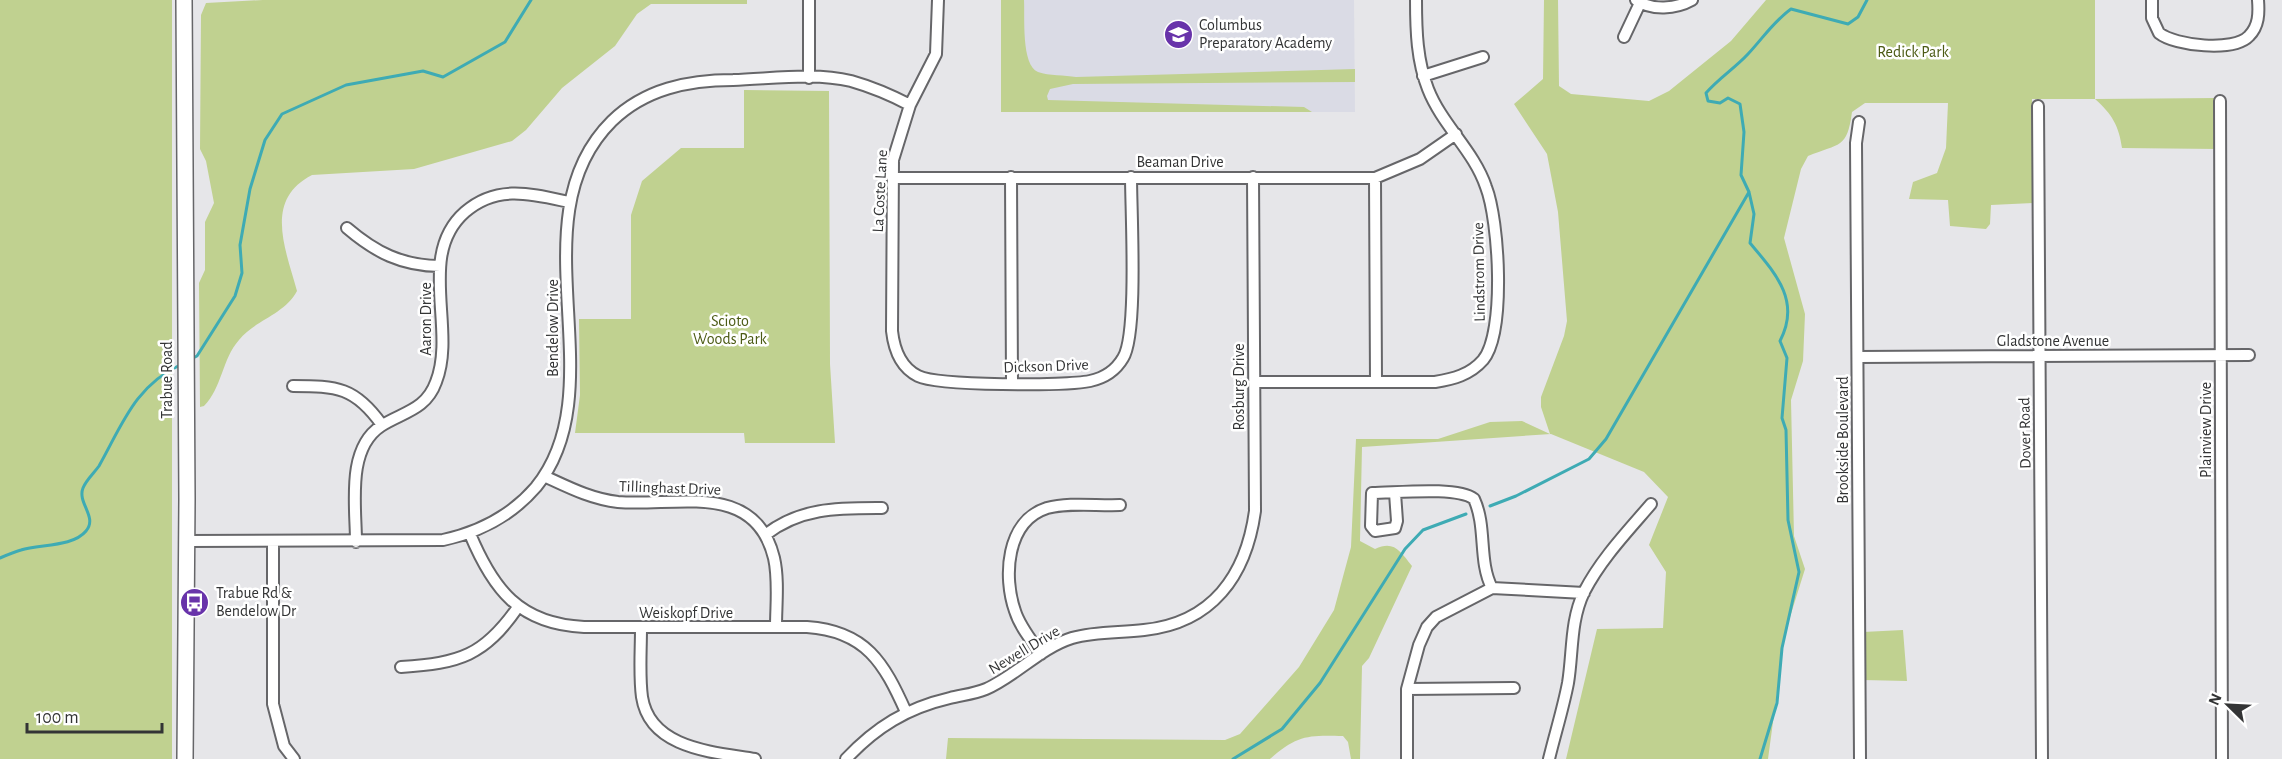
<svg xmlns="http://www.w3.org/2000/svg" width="2282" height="759" font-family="'Alegreya Sans',sans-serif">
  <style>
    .built { fill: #dadbe5 }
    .green { fill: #c0d190 }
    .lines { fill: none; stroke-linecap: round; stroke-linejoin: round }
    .stream { stroke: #3eabb4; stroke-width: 3 }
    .street-casing { stroke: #666669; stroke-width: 14 }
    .secondary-casing { stroke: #666669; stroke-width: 18 }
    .street { stroke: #fff; stroke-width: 10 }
    .secondary { stroke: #fff; stroke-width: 15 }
    .labels { text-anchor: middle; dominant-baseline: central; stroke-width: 5; stroke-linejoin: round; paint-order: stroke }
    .poi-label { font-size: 16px; fill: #333435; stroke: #fff; text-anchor: start }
    .park-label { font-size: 16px; fill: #4c5b15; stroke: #fff }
    .street-label { font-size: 16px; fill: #333435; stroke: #fff }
  </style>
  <rect width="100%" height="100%" fill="#e6e6e9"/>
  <path class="built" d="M1001,0h353l1,112h-354z"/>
  <path class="green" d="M0,0h172v759h-172z
    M263,0h484v4h-96l-14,10 -22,32 -53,42 -36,42 -14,11 -98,28 -102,6c-49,25 -26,75 -15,116 -13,24 -42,29 -58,49 -17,19 -17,48 -35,66l-4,1 -1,-124 6,-13v-48l9,-19 -8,-42 -6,-12 1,-134 5,-12z
    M1001,0h23c1,17 -3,65 14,72 11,4 27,3 38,5l279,-8v13l-282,2 -23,5 -3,7 1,4 256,7 8,5h-311z
    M1544,0h14l1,86 12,8 78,7 20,-10 62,-50 35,-41h329v99l122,-1v51l-95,-1c-3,-22 -10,-34 -27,-49h-63l1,104 -42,2 -1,19 -4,5 -36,-3 -2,-26 -39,-1 4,-17 24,-9 9,-25 2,-45h-83l-13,9c-5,37 -12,31 -44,44l-7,13 -17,69 21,76 -2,47 -12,39 3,136 11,33 -20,64 -17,126h-202l31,-130 66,-1 3,-56 -17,-27 19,-48 -24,-25 -93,-38 -189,13 -2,94 15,8c19,-9 25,2 37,17l-43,92 -7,8 -2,93h-9l-3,-17 -5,-6c-35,-1 -46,-1 -73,23h-324l2,-21 277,2 15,-6 59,-67 35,-57 17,-63 5,-108h82l52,-17 32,-1 28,13 -9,-27v-10l23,-61 3,-15 -9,-109 -11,-58 -33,-50 29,-25z
    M744,90l85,1 1,273 5,79h-90l-1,-10h-169l5,-38 -1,-76h52v-104l11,-34 39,-33h63z
    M1903,630l4,51 -44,-1v-48z"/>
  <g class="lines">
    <path class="stream" d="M191,359l6,-3 38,-60 7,-23 -2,-28 10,-56 15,-49 17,-26 64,-29 77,-14 20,6 62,-35 26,-42
      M1490,506l26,-10 73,-37 17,-20 143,-247
      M0,558c7,-3 14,-6 21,-8 19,-6 52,-3 65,-19 12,-14 -9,-28 -3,-43 3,-8 11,-15 16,-22 23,-41 36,-80 81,-101
      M1233,759l49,-30 38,-46 85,-134 18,-19 43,-16
      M1760,759l17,-56 5,-55 17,-76 -11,-52 -2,-90 -4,-12 5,-60 -7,-17c21,-40 -4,-67 -30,-98l4,-29 -5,-22 -8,-17 3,-43 -4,-28 -12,-6 -8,5 -12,-2 -2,-8c13,-15 29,-25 42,-39 15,-16 25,-32 43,-45l57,15 10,-7 9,-17"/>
    <defs>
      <path id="street" d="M938,0l-2,54 -26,51 -17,55 -1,171c2,18 8,36 26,45 20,10 148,10 172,5 14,-3 26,-11 33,-23 15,-23 8,-147 8,-181
        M1636,0c16,11 40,9 56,0
        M2152,0v18l7,15c16,13 75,19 90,3 10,-10 10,-23 9,-36
        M1624,37l16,-34
        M1423,76l60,-19
        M809,78v-78
        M2220,101l2,658
        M2038,106l4,653
        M1859,122l-3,21 4,616
        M1011,177l1,206
        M893,178h482l45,-19 36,-25
        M1375,178l1,204
        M347,228c28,24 55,38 93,38
        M1858,357l391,-2
        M1254,382h181c18,-3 35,-7 48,-22 23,-28 16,-140 3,-173 -12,-36 -44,-62 -58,-98 -11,-28 -12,-58 -12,-89
        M293,386c44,0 62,1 89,39
        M544,476c24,11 47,23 74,26 57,5 137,-22 156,56 5,22 2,47 2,69
        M1395,493l2,28 -2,7 -20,3 -4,-5 1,-33c23,0 85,-7 102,6 13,28 4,62 18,89
        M470,534c23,55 49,90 114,93h223c59,4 77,36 99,85
        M765,535c36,-28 74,-27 117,-27
        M186,541l257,-1c37,-8 68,-24 93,-53 82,-101 -23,-268 76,-366 33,-32 76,-41 121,-41 37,-1 81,-8 118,1 21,6 40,14 59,24
        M273,542v162l11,42 10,13
        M356,542c0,-36 -10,-93 25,-116 22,-14 45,-16 55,-44 21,-53 -20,-127 29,-170 32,-28 67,-18 104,-10
        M641,628c0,23 -2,47 1,69 8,52 72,55 113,62
        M1041,654c-9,-13 -21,-27 -26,-43 -12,-34 -9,-90 32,-103 22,-6 50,-2 73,-3
        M401,667c59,-4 83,-11 117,-60
        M1407,689l107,-1
        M846,759c30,-32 61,-51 104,-61 12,-3 24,-4 36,-9 30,-13 54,-41 86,-51 24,-7 48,-5 72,-8 68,-7 102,-54 111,-119l-2,-334
        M1407,759v-70l12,-44 8,-18 9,-10 56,-29 92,5
        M1549,759c6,-25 14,-50 19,-76 5,-30 2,-62 16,-91 17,-33 43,-60 67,-88"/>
      <path id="secondary" d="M184,0l3,499 -2,260"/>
    </defs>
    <use href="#street" class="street-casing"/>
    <use href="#secondary" class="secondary-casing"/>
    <use href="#street" class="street"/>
    <use href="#secondary" class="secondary"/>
  </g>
  <defs>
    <symbol id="school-disc" viewBox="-11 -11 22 22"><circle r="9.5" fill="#6833aa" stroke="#fff"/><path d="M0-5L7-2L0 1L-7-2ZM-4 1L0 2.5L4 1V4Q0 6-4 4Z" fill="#fff"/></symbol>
    <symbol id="bus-disc" viewBox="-11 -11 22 22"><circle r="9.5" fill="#6833aa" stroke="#fff"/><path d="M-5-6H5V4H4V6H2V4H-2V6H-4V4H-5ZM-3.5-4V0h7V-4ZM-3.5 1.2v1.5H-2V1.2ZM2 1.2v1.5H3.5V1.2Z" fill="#fff"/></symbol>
  </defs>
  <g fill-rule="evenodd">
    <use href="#school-disc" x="1162" y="18" width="33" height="33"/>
    <use href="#bus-disc" x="178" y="586" width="33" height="33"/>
  </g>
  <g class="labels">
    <g class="poi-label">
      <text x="1199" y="25">Columbus<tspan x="1199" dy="18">Preparatory Academy</tspan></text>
      <text x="216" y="593">Trabue Rd &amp;<tspan x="216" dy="18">Bendelow Dr</tspan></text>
    </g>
    <g class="park-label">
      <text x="1913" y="52">Redick Park</text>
      <text x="730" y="321">Scioto<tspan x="730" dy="18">Woods Park</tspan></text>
    </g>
    <g class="street-label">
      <text x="1180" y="162">Beaman Drive</text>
      <text transform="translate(880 191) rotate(-87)">La Coste Lane</text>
      <text transform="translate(1479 272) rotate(-91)">Lindstrom Drive</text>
      <text transform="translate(426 319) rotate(-90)">Aaron Drive</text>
      <text transform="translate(553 328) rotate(-90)">Bendelow Drive</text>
      <text x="2053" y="341">Gladstone Avenue</text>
      <text transform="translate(1046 366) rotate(-2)">Dickson Drive</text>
      <text transform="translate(167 380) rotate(-90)">Trabue Road</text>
      <text transform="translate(1239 387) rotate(-90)">Rosburg Drive</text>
      <text transform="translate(2206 430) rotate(-90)">Plainview Drive</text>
      <text transform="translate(2025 433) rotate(-91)">Dover Road</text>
      <text transform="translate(1843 440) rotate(-90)">Brookside Boulevard</text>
      <text transform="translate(670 488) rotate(2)">Tillinghast Drive</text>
      <text x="686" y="613">Weiskopf Drive</text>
      <text transform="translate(1024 650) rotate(-31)">Newell Drive</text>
    </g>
  </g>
  <g transform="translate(2228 705) rotate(294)" stroke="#ffffff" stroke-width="4.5" paint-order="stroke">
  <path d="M0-4.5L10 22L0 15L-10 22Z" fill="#333435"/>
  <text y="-9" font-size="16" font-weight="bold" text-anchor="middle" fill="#333435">N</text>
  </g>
  <path d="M27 723v9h135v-9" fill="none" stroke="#333435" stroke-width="3"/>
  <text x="36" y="723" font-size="18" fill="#333435" stroke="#ffffff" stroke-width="4.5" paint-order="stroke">100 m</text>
</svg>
